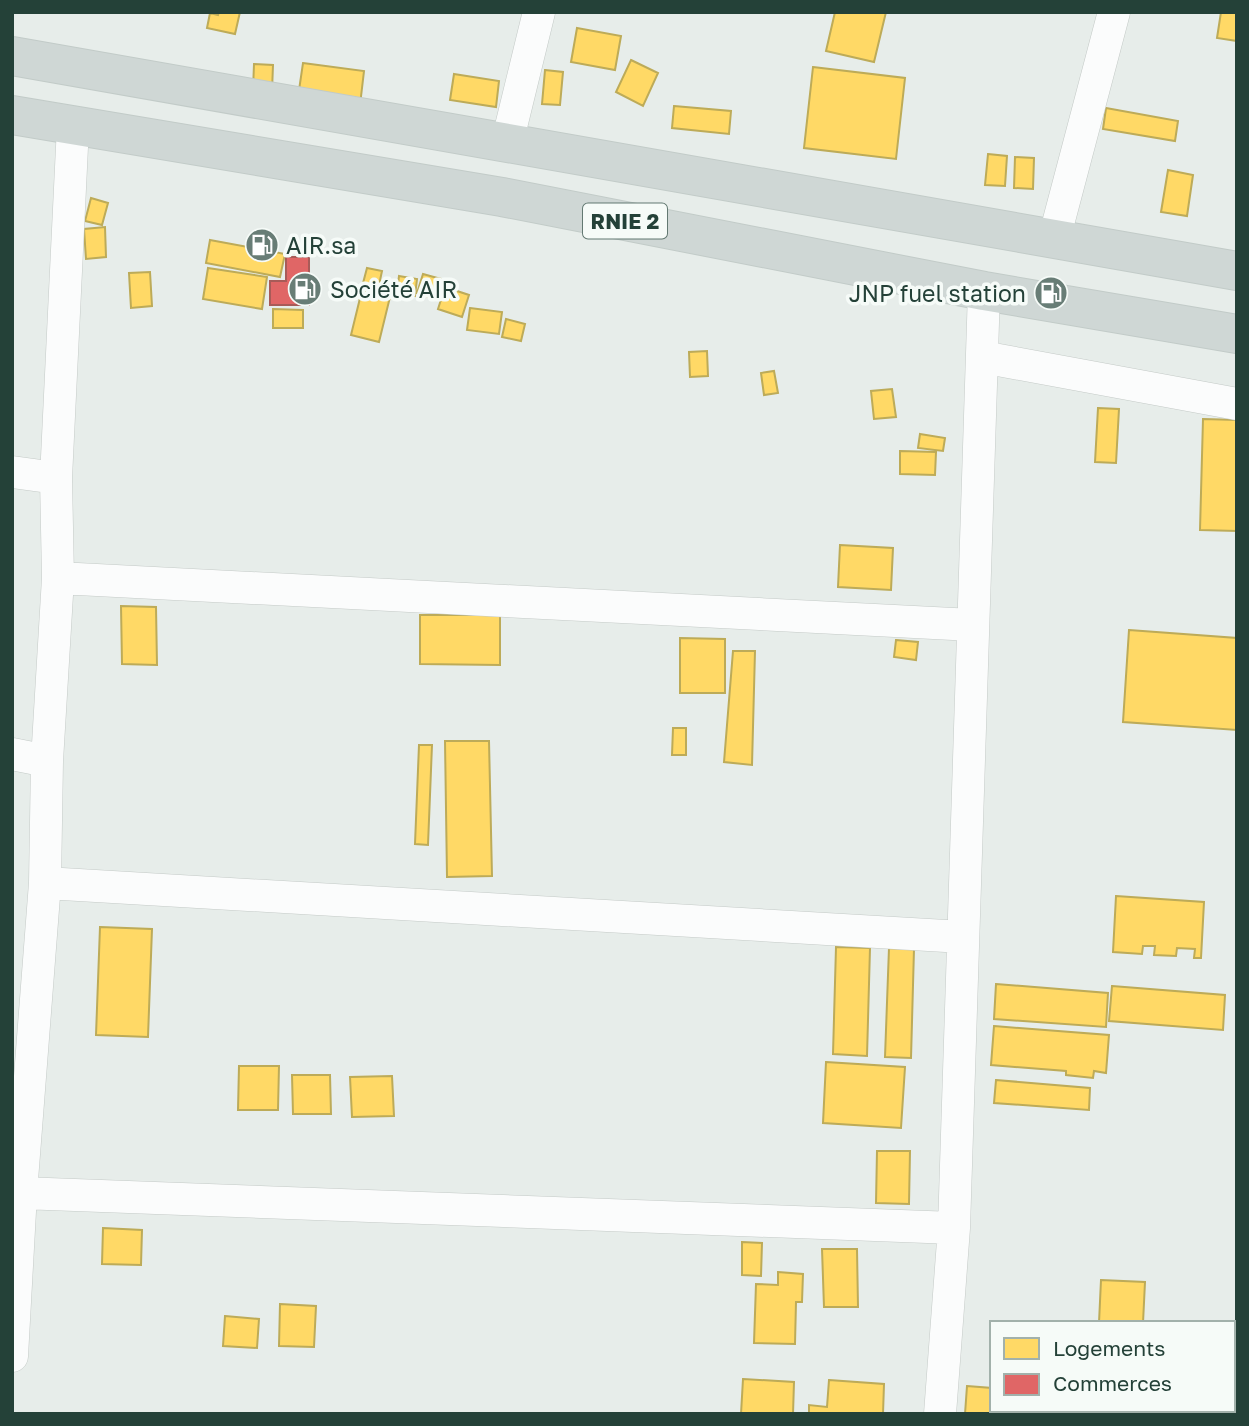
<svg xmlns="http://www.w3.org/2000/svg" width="1249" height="1426" font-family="'Golos Text',sans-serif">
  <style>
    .homes { fill: #ffd966; stroke: #bdab58; stroke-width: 2 }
    .shops { fill: #e06666; stroke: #a85b58; stroke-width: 2 }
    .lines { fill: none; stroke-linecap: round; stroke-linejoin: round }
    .street-casing { stroke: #c4cac7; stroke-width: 33 }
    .primary-casing { stroke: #c2cbc8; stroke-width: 40 }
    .street { stroke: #fbfcfc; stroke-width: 32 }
    .primary { stroke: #cfd7d5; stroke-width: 38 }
    .labels { text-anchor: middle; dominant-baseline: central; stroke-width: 7; stroke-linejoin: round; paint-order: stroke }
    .shield { fill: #f6fbf8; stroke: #637972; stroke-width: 2 }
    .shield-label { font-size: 21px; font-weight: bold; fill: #244138 }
    .poi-label { font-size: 23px; fill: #244138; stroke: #f6fbf8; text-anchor: start }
  </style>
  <rect width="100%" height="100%" fill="#e7edea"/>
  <path class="homes" d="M219,12h21l-5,22 -28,-6 3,-15 8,2z
    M835,12h51l-12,50 -48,-11z
    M1221,12h16v29l-20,-3z
    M577,28l44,8 -6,34 -44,-8z
    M631,60l27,13 -15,33 -27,-14z
    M303,63l61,8 -4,34 -62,-8z
    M254,64l19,1 -1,26 -19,-1z
    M813,67l92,11 -9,81 -92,-11z
    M545,70l18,2 -3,33 -18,-1z
    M454,74l45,7 -3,26 -46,-7z
    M674,106l57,5 -2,23 -57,-6z
    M1106,108l72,13 -3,20 -72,-12z
    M988,154l19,2 -2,30 -20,-1z
    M1015,157l19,1 -1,31 -19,-1z
    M1168,170l25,5 -6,41 -26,-4z
    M91,198l17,5 -6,22 -17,-4z
    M105,227l1,30 -20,2 -2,-30z
    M210,240l75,14 -5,23 -74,-14z
    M208,268l59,9 -5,32 -59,-10z
    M367,268l15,3 -4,19 -16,-3z
    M150,272l2,34 -21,2 -2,-35z
    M423,274l18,5 -6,20 -18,-6z
    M399,276l18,3 -2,17 -18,-3z
    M445,287l24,8 -7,22 -24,-8z
    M362,290l28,7 -11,45 -28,-7z
    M470,308l32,4 -3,22 -32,-4z
    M273,309l30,1v18h-30z
    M506,319l19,5 -4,17 -19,-4z
    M707,351l1,25 -18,1 -1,-25z
    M774,371l4,22 -14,2 -3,-22z
    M892,389l4,28 -22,2 -3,-28z
    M1098,408l21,1 -3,54 -21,-1z
    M1203,419l34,1v111l-37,-1z
    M920,434l25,4 -2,13 -25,-3z
    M900,451l36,1 -1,23 -35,-1z
    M840,545l53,3 -2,42 -53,-3z
    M121,606l35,1 1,58 -35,-1z
    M420,615h80v50l-80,-1z
    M1129,630l108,8v92l-114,-8z
    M680,638l45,1v54h-45z
    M896,640l22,2 -2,18 -22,-3z
    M733,651h22l-3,114 -28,-3z
    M673,728h13v27h-14z
    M445,741h44l3,135 -45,1z
    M419,745h13l-4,100 -13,-1z
    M1116,896l88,6 -3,56h-7l1,-9 -18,-1 -1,8 -22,-1 1,-9h-12l-1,8 -29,-2z
    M100,927l52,2 -4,108 -52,-2z
    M836,947l34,1 -3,108 -34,-2z
    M889,948l25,1 -3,109 -26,-1z
    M996,984l112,9 -2,34 -112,-8z
    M1112,986l113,9 -2,35 -114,-9z
    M994,1026l115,9 -3,38 -12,-2 -1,7 -27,-3v-4l-75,-6z
    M826,1062l79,5 -4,61 -78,-5z
    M239,1066h40l-1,44h-40z
    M292,1075h38l1,39h-38z
    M392,1076l2,40 -42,1 -2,-40z
    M996,1080l94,8 -1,22 -95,-7z
    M877,1151h33l-1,53 -33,-1z
    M103,1228l39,2 -1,35 -39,-1z
    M742,1242l20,1 -1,33 -19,-1z
    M822,1249h35l1,58h-34z
    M778,1272l25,2 -1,28h-6l-1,42 -41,-1 2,-59 22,1z
    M1101,1280l44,2 -2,41h-44z
    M280,1304l36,2 -2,41 -35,-1z
    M225,1316l34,3 -2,29 -34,-2z
    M743,1379l51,3 -1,32h-52z
    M829,1380l55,4 -1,30h-74v-9l18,2z
    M967,1386l25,2v22h44v4h-71z"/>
  <path class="shops" d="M286,257h23v48h-39v-24h16z"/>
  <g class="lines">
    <defs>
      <path id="street" d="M507,143l32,-131
        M1054,239l60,-227
        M982,357l255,47
        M12,472l44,6
        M58,578l915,47
        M12,754l35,7
        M45,883l918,54
        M21,1193l933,35
        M12,1356l9,-163 24,-310 2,-122 11,-183 -2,-100 17,-352
        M940,1414l14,-186 30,-937"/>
      <path id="primary" d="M12,56l1225,215
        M12,115l490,82 482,94 253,43"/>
    </defs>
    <use href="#street" class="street-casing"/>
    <use href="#primary" class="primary-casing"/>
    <use href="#street" class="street"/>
    <use href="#primary" class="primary"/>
  </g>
  <defs>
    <symbol id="fuel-disc" viewBox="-11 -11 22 22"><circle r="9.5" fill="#687d76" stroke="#f6fbf8"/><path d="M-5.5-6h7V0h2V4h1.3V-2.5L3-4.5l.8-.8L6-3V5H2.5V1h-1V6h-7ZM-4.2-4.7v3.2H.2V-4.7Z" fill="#fff"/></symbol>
  </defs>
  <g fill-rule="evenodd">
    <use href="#fuel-disc" x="243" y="226" width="38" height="38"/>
    <use href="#fuel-disc" x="286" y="270" width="38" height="38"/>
    <use href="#fuel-disc" x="1032" y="274" width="38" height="38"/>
  </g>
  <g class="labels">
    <rect class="shield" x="583" y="203.5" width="84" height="35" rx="5"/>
    <g class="shield-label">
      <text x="625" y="221">RNIE 2</text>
    </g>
    <g class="poi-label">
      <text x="286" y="245">AIR.sa</text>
      <text x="330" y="289">Société AIR</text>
      <text x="1026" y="293" text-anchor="end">JNP fuel station</text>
    </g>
  </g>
  <rect width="1249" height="1426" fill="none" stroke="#244138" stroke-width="28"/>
  <rect x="990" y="1321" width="245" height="91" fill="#f6fbf8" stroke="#a2b1ab" stroke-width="2"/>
  <rect x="1004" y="1338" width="35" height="21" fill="#ffd966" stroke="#a2b1ab" stroke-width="2"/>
  <text x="1053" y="1356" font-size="21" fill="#244138">Logements</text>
  <rect x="1004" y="1374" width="35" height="21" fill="#e06666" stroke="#a2b1ab" stroke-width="2"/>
  <text x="1053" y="1391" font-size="21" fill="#244138">Commerces</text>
</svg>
